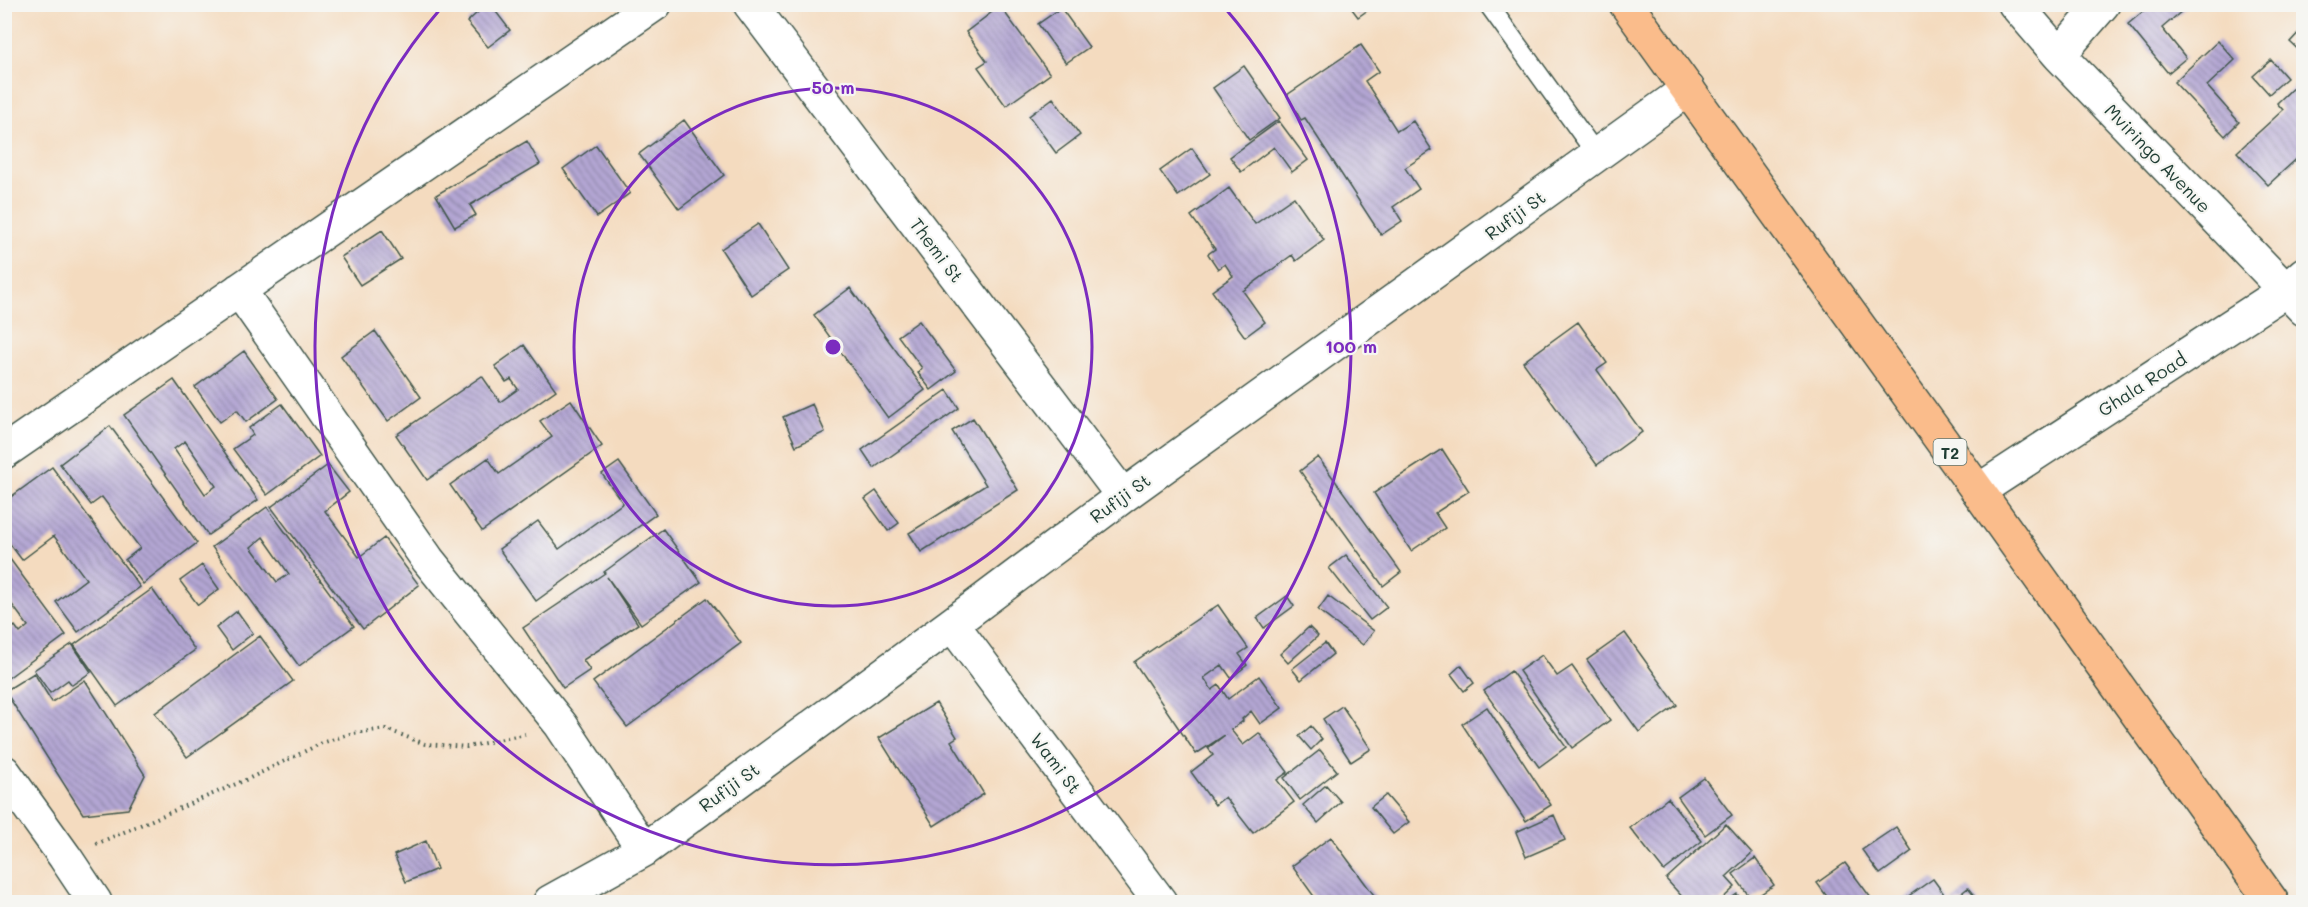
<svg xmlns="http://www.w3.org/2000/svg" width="2308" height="907" font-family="Mali,sans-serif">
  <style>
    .building { fill: url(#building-back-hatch); fill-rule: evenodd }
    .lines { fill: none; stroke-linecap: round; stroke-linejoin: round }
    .lane-casing { stroke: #3f5549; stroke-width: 21 }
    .street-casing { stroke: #3f5549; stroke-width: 36 }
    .highway-casing { stroke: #3f5549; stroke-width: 36 }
    .path { stroke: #3f5549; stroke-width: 4; stroke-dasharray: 1.5 4.5; stroke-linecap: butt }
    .lane { stroke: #fff; stroke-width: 18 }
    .street { stroke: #fff; stroke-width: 33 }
    .highway { stroke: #fabc8b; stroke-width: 33 }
    .ring { fill: none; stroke: #7b2cbf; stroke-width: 3 }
    .labels { text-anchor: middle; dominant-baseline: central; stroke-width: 4.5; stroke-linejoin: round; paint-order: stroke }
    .shield { fill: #f6f6f2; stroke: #60746d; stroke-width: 1.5 }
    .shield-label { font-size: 16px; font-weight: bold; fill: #1f3d34 }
    .street-label { font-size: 18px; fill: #1f3d34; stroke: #f6f6f2 }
    .centre { fill: #7b2cbf; stroke: #f6f6f2; stroke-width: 3 }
    .ring-label { font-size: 18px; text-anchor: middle; font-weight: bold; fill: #7b2cbf; stroke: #f6f6f2; stroke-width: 4.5; stroke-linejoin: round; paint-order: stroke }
  </style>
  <defs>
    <pattern id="building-back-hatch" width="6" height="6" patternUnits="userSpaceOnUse" patternTransform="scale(1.5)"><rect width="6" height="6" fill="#b3a6d3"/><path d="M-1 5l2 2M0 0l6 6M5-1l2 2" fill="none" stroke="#9188ac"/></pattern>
  </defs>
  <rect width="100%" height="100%" fill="#f6f6f2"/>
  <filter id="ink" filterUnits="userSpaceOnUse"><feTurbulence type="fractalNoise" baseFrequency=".0167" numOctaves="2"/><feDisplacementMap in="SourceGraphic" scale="12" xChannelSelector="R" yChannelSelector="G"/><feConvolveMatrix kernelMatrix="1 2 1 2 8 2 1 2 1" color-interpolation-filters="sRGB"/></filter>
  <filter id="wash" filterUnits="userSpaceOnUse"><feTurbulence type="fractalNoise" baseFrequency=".008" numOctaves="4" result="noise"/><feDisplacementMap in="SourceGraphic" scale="24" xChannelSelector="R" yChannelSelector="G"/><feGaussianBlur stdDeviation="1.35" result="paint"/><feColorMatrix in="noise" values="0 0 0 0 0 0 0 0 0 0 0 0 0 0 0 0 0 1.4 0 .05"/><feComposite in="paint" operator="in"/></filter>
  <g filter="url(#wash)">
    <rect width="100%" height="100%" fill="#f4dbbf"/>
    <g id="blocks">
      <path class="building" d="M487,4h3l20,26 -22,17 -21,-25z
        M2152,4h38l-28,24 24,30 -18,15 -40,-49z
        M1349,5h26l-17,12z
        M1000,6l50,68 -44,32 -28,-39 9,-6 -21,-29z
        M1061,8l28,39 -23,16 -28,-39z
        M2304,27v28l-14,-13z
        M2218,41l17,19 -28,26 32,36 -14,14 -51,-54z
        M1361,45l18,26 -14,10 32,50 16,-10 19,29 -27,18 14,21 -26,18 9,14 -21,14 -76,-117 -4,2 -14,-25z
        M2271,60l16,18 -18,16 -16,-18z
        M1244,66l36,52 -31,22 -36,-52z
        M2296,85l8,9v58l-36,33 -31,-33 46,-42 -6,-7z
        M1053,98l27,37 -24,18 -27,-37z
        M684,120l40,55 -45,34 -40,-55z
        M1279,121l29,39 -16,12 -18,-25 -33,25 -11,-15z
        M527,141l13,23 -70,41 6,10 -21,12 -19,-32z
        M596,145l34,48 -33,24 -34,-48z
        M1192,148l18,26 -32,22 -18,-25z
        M1229,188l26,36 39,-27 30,43 -28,21 -4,-6 -49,36 22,31 -20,15 -33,-46 21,-15 -8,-12 -7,5 -10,-15 7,-5 -24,-33z
        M758,224l30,46 -37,25 -30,-46z
        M382,230l19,29 -41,26 -19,-28z
        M850,288l75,102 -37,28 -74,-103z
        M919,321l37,50 -25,19 -13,-17 4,-5 -24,-32z
        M1578,322l29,41 -10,7 45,62 -45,33 -74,-103z
        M375,331l46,66 -33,24 -47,-65z
        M524,345l32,45 -129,90 -31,-45 86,-59 18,26 18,-13 -7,-10 -5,3 -11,-16z
        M244,351l34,48 -32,23 -9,-12 -17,12 -25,-35z
        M174,380l84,120 -50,35 -84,-120zM185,441l31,45 -11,8 -31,-45z
        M947,390l12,18 -85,60 -12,-18z
        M571,400l31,46 -120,85 -32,-46 38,-27 11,16 53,-37 -12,-16z
        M282,404l38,52 -53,39 -34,-46 20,-14 -4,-7z
        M812,404l13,28 -29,14 -13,-29z
        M973,418l45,72 -97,62 -12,-19 77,-48 -34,-54z
        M110,426l87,117 -54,41 -18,-24 15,-12 -38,-51 -11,8 -31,-41z
        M1442,449l27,42 -34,22 10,15 -34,23 -37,-58z
        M1318,457l83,115 -18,14 -83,-115z
        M619,462l37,52 -120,87 -37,-52 39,-28 21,28 64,-46 -21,-29z
        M328,465l21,27 -24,19 34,46 25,-19 35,47 -56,44 -92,-122z
        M52,467l88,120 -62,45 -22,-30 30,-23 -32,-43 -32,24 -18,-24v-34z
        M876,491l23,32 -11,8 -23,-32z
        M267,507l87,119 -55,40 -87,-119zM263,537l26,37 -12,8 -26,-35z
        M663,529l38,53 -60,42 -34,-47 31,47 -55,36 7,10 -27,18 -40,-60 82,-55 -1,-1z
        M4,551l62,84 -58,43 -4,-6v-39l11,-7 5,7 8,-7 -24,-32z
        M1346,555l41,52 -17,13 -41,-52z
        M202,565l17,24 -21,16 -18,-24z
        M152,589l43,61 -78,56 -43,-61z
        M1287,596l7,10 -30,22 -7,-10z
        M1328,596l46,35 -11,14 -45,-35z
        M707,598l34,45 -114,84 -34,-45z
        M1218,605l30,43 -9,6 8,11 -16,13 -9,-13 -18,13 8,12 7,-5 9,14 31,-23 23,32 -22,16 -9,-13 -9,8 1,2 -12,9 12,15 16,-12 29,39 -11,8 17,22 -41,31 -28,-36 -10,8 -24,-33 22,-17 -5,-7 17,-13 -29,19 -62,-92z
        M237,611l16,22 -21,17 -16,-22z
        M1309,627l9,9 -30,27 -8,-9z
        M1625,633l52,72 -38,27 -52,-72z
        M260,636l33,45 -106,76 -32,-44z
        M1325,643l8,11 -32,26 -9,-11z
        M72,644l19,28 -19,13 -4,-5 -18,13 -16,-23z
        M1542,655l15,21 15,-10 38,54 -38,28 -53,-77z
        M1461,665l13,18 -10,8 -13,-17z
        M1511,671l55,76 -27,20 -55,-76z
        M34,673l18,29 33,-22 60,95 -17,34 -45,5 -78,-123z
        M936,703l21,34 -6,4 33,53 -50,32 -55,-88z
        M1342,706l29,43 -20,13 -28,-43z
        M1487,707l64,98 -25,16 -64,-97z
        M1311,726l11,13 -11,11 -12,-14z
        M1320,750l17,21 -37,29 -16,-22z
        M1704,778l28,37 -27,20 -27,-38z
        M1326,785l15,17 -23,21 -15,-18z
        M1386,795l23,27 -16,12 -22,-27z
        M1668,798l34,43 -38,30 -34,-43z
        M1554,815l11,25 -39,17 -10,-25z
        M1726,824l26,29 -26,24 9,10 -16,15h-32l-21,-23z
        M1896,827l16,24 -32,23 -18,-24z
        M1331,837l48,65h-61l-26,-36z
        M426,841l11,28 -31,13 -12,-27z
        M1755,858l19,27 -22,15 -19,-26z
        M1845,863l29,39h-43l-14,-19z
        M1933,879l16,22 -2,1h-47z
        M1968,888l11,14h-29z
        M1737,894l6,8h-17z"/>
    </g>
  </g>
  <g filter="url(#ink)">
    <use href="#blocks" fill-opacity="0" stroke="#3f5549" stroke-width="1.5"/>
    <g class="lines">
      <defs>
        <path id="lane" d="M1488,4l109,151"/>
        <path id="street" d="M750,4l373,492
          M2015,4l44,51 245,254
          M2059,55l44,-51
          M239,290l189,270 133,165 83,125
          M4,452l651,-448
          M1978,491l308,-201 18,-16
          M952,624l208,278
          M4,772l61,85 30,45
          M550,902l94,-52 308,-226 171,-128 565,-407"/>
        <path id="highway" d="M1626,4l352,487 294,411"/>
      </defs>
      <use href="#lane" class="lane-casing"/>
      <use href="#street" class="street-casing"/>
      <use href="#highway" class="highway-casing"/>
      <path class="path" d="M96,844l154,-66 72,-35 31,-10 33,-4 39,15 42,3 58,-13"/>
      <use href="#lane" class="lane"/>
      <use href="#street" class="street"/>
      <use href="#highway" class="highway"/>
    </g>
  </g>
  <g class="ring">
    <circle cx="833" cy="347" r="259"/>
    <path d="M1224 7A518 518 0 1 1 442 7"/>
  </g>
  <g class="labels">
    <rect class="shield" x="1933.5" y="439" width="33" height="26" rx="4.5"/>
    <g class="shield-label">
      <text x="1950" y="452">T2</text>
    </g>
    <g class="street-label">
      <text transform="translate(2158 158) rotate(46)">Mviringo Avenue</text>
      <text transform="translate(1515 215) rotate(-36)">Rufiji St</text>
      <text transform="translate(937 250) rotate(53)">Themi St</text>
      <text transform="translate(2142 384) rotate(-33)">Ghala Road</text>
      <text transform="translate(1120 498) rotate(-36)">Rufiji St</text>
      <text transform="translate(1056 763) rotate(53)">Wami St</text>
      <text transform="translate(729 787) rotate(-36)">Rufiji St</text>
    </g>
  </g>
  <circle cx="833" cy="347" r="9" class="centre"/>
  <g class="ring-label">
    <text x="833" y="94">50 m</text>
    <text x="1351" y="353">100 m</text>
  </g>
  <rect width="2308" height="907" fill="none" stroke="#f6f6f2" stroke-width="24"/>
</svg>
